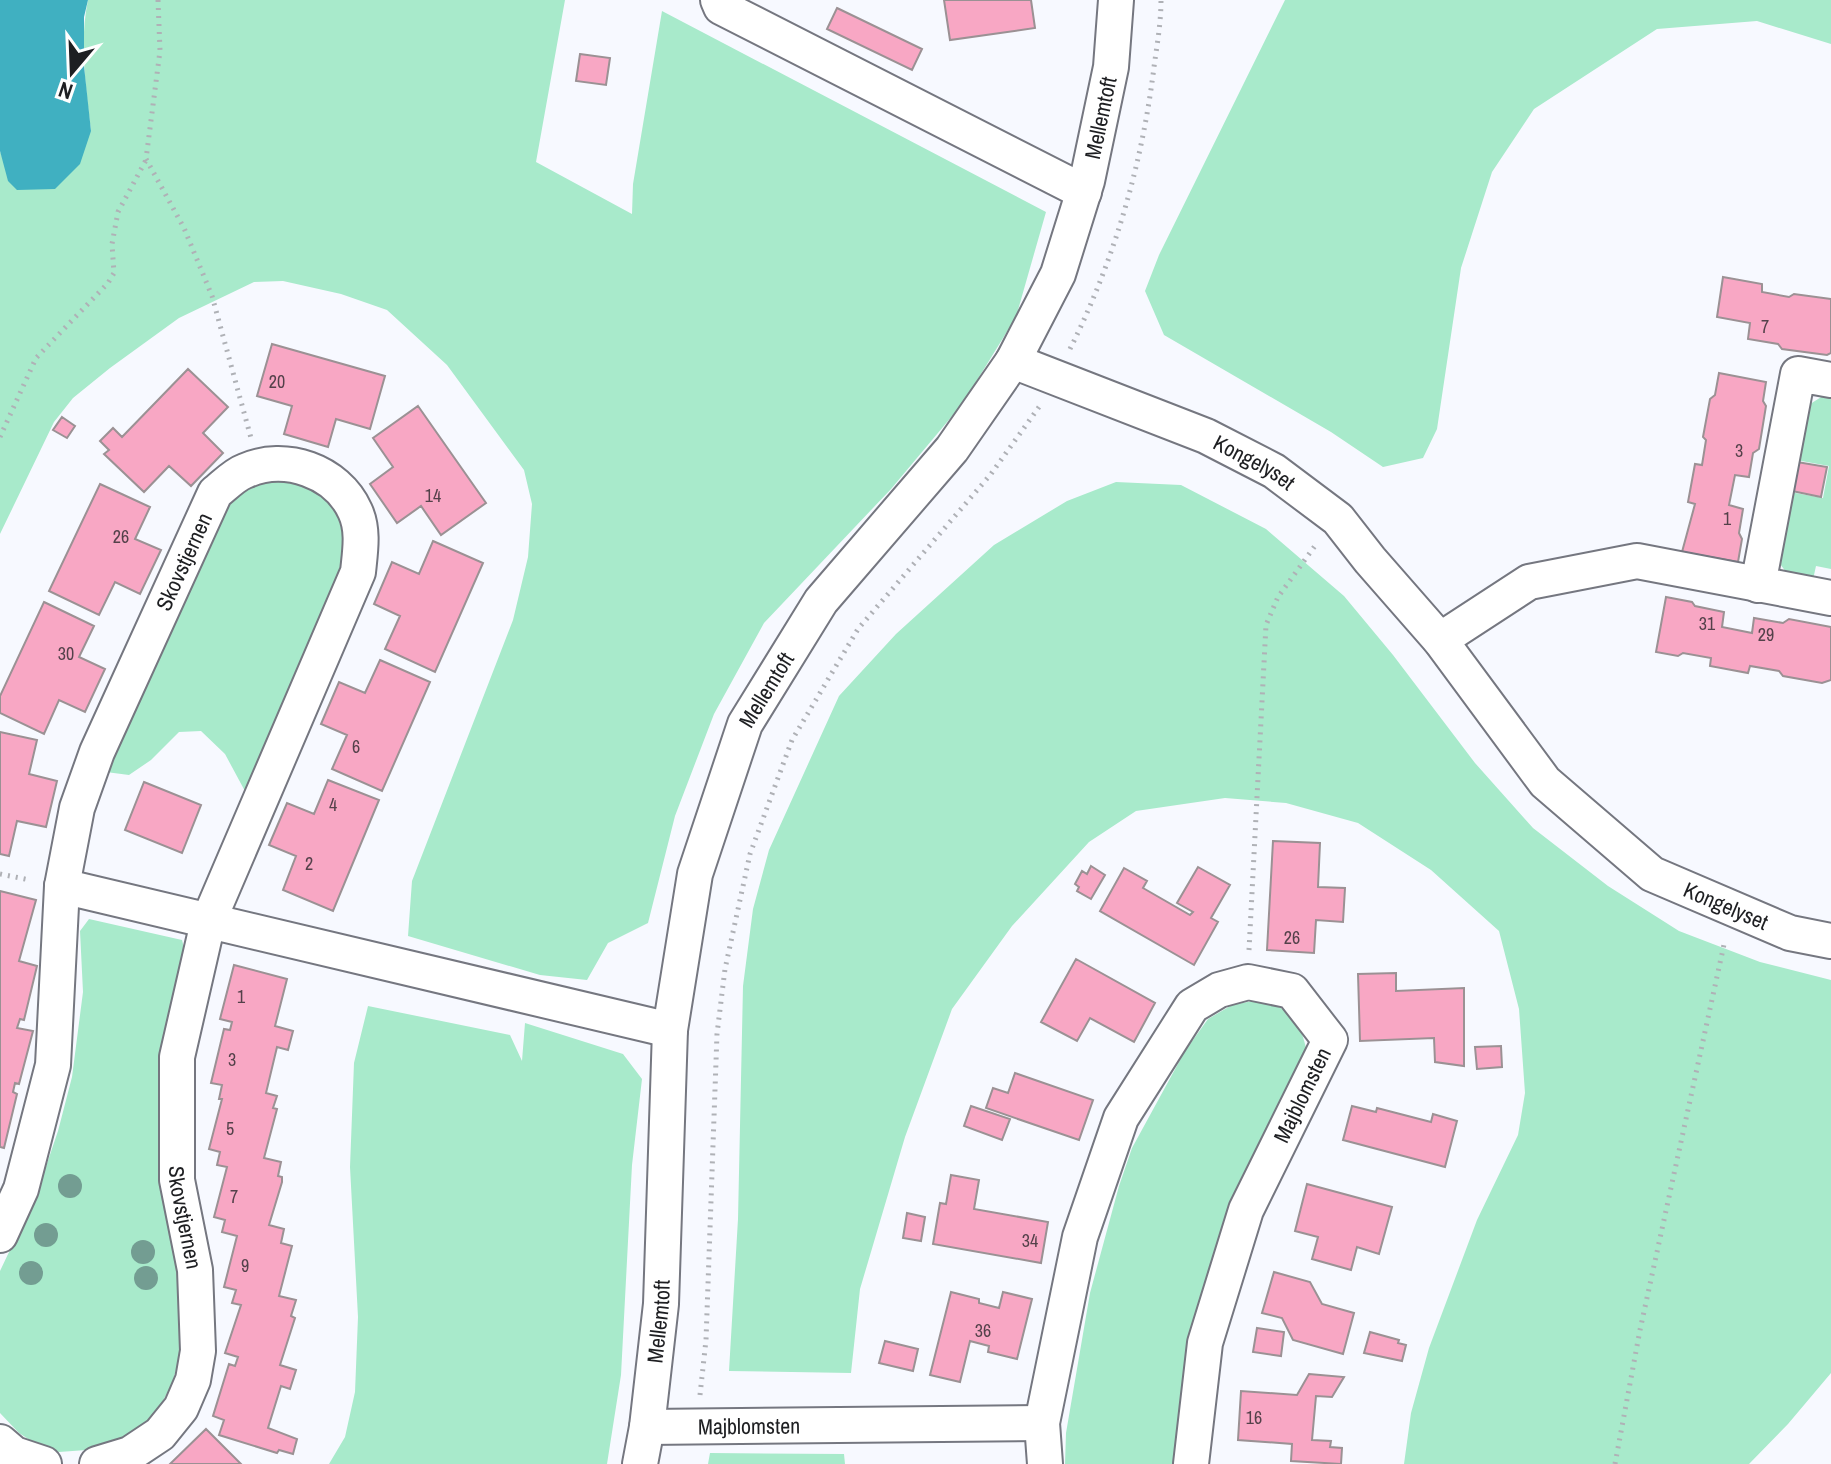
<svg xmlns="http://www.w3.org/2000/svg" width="1831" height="1464" font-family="'Archivo Narrow',sans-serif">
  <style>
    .green { fill: #a8eacb }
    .water { fill: #40b0c1 }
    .building { fill: #f8a7c4; stroke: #9b9194; stroke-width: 2 }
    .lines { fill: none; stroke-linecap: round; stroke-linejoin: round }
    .minor-casing { stroke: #757780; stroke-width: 38 }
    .path { stroke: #afb1b6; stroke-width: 5; stroke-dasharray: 2 6; stroke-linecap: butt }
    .minor { stroke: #fff; stroke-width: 34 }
    .tree { fill: #739d92 }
    .labels { text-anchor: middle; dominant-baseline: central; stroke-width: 6; stroke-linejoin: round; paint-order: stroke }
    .number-label { font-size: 18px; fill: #54414a }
    .street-label { font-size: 22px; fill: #1e1f22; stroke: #fff }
  </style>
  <rect width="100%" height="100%" fill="#f7f9ff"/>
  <path class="green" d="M88,0h477l-29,162 96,52 1,-30 29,-173 384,201 -30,105 -53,86 -72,86 -127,134 -50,91 -39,102 -27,107 -40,20 -21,37 -47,-5 -132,-39 4,-55 101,-261 15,-63 4,-53 -8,-34 -77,-105 -60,-55 -46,-16 -58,-13 -29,1 -75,36 -69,50 -37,30 -19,24 -54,112v-383l3,8 88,-28c-5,-43 -12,-88 -3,-131z
    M1285,0h546v44l-74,-23 -100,8 -123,80 -42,63 -31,96 -24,161 -14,29 -40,9 -52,-35 -167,-97 -19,-44 14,-36z
    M1826,394h5v175l-15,-3 -4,18 -20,-4 -15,-20 13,-68 33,6 6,-32 -33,-6 11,-54z
    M280,475l31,8 16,15 18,32 1,24 -100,239 -21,-39 -24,-23 -22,1 -28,28 -22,15 -23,-3 121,-269 26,-21z
    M1116,482l65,3 85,44 78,67 49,59 82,108 58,65 75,58 71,45 81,31 71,18v393l-43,51 -39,40h-345l7,-51 18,-65 48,-128 41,-85 7,-42 -6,-84 -20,-78 -68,-61 -73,-47 -72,-20 -61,-5 -89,13 -47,31 -77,84 -60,83 -47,128 -45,152 -9,84 -122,-2 9,-152 5,-233 10,-77 16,-59 70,-154 57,-62 98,-89 73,-44z
    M89,919l93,21 5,20 -12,291 7,69 -1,32 -9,32 -13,24 -21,23 -38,18 -41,3 -20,-6 -20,-13 -19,-20v-142l37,-78 21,-62 14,-54 11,-85 -3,-61z
    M1258,1000c36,9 42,21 50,56l-129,408h-114l1,-31 24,-140 29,-107 13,-38 53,-97 23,-32 24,-14z
    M368,1006l142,29 12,26 3,-38 98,31 19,25 -10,86 -11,210 -14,89h-278l16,-27 10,-45 3,-75 -8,-150 4,-104z
    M710,1453l134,1 1,10h-137z"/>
  <path class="water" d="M0,0h88l-4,17v49l7,65 -11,33 -25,25 -38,1 -9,-9 -8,-30z"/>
  <path class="building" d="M944,0h87l4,28 -85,12z
    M837,8l85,41 -10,21 -85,-41z
    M580,54l30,4 -4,27 -30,-4z
    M1723,277l39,7v8l27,5 5,-3 37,5v54l-4,2 -45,-6 -4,-5 -30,-5 2,-16 -33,-6z
    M272,344l113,32 -15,53 -34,-10 -8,28 -44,-13 8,-28 -35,-10z
    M188,369l40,38 -25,26 20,20 -32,33 -22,-20 -25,26 -40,-38 5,-4 -9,-9 13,-13 9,9z
    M1719,373l47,9 -3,19 3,5 -7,43 -6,4 -4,24 -14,-2 -6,30 14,4 -4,24 3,6 -4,23 -56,-10 13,-48 -7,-2 7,-38 7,1 4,-25 -3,-3 7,-38 5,-4z
    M418,406l68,97 -45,32 -20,-29 -24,17 -27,-39 23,-17 -20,-29z
    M62,417l13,9 -8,12 -14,-8z
    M1797,462l30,5 -6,30 -29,-6z
    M100,484l50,23 -15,32 26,11 -21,44 -25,-12 -16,33 -50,-24z
    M433,541l50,22 -48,109 -50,-23 15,-33 -26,-12 18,-42 27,12z
    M1666,597l26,5 3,4 29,6 -2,15 30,6 2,-15 29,5 6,-4 42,8v53l-9,3 -39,-7 -4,-5 -29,-5 -2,7 -38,-7 1,-8 -28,-5 -5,3 -22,-4z
    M44,602l50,24 -15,31 26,12 -20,43 -26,-12 -15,34 -44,-21v-17z
    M380,660l50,22 -48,109 -50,-22 15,-34 -26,-11 18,-42 26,11z
    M0,732l37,8 -8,34 28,7 -11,46 -29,-6 -8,35 -9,-2z
    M328,780l51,20 -46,111 -50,-21 13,-34 -27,-11 18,-42 27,11z
    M144,782l57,23 -19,48 -57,-23z
    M1273,841l47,2 -2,44 27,1 -2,34 -27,-2 -2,33 -47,-3z
    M1091,866l14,9 -14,24 -14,-8 2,-4 -4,-3 7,-13 5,3z
    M1198,867l32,18 -19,33 7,4 -24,43 -94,-54 24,-43 23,13 -4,7 47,27 3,-3 -16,-9z
    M0,891l36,9 -17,61 18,5 -13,54 -4,-1 -3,9 16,3 -14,53 -4,-1 -2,9 4,2 -13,54 -4,-1z
    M1076,959l79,44 -21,39 -44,-24 -13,23 -36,-19z
    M234,965l53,14 -12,47 18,5 -5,19 -11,-3 -11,46 11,3 -4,12 4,1 -13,49 17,4 -3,14 4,1v5l-13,43 15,4 -3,14 11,3 -13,50 17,4 -5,16 4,2 -15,47 16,5 -6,19 -9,-3 -13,42 29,11 -4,15 -14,-4 -2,3 -58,-18 5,-15 -11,-4 16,-52 6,2 3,-9 -13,-4 16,-48 -9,-2 4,-13 -12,-3 13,-51 -15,-4 3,-12 -11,-3 13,-50 -10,-2 3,-13 -11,-3 13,-50h-3l3,-14 -11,-2 13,-54 6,1 2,-8 -12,-3z
    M1396,973v18l68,-3v78l-29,-4 -1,-24 -74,3 -2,-67z
    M1501,1046l1,21 -25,2 -2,-22z
    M1015,1073l78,27 -14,40 -93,-32 7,-20 15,5z
    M971,1106l39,13 -8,21 -38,-14z
    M1352,1106l24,6 1,-4 54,14 2,-8 24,7 -12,46 -102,-27z
    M951,1175l28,5 -5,29 74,13 -7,41 -108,-19 7,-41 6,1z
    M1307,1184l85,23 -13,47 -22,-7 -6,23 -39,-11 6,-22 -23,-6z
    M907,1213l18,4 -4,24 -18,-3z
    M1274,1272l36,10 12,22 32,9 -11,41 -50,-14 -11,-22 -20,-5z
    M951,1292l28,7v4l20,5 4,-16 29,7 -15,60 -29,-7 1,-6 -19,-5 -10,41 -30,-7z
    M1257,1328l27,4 -3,24 -28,-4z
    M1370,1332l29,8 -1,3 8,2 -4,16 -38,-8z
    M885,1341l33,8 -5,22 -34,-8z
    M1309,1374l35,3 -12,20 -16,-1 -4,44 19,1 -1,6 12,1 -1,16 -50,-3 1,-17 -54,-4 3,-49 56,4z
    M206,1429l35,35h-71z"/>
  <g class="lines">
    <defs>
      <g id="minor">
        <path d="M718,0l3,7 363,185"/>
        <path id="s1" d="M1013,361l193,75 68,35 64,48 32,41 70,80 105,142 107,92 138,59 41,8"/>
        <path d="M1758,585l40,-211 33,6"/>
        <path d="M1440,640l89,-58 108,-21 194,37"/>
        <path d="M62,886l608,144"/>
        <path id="s2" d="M0,1235l21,-46 32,-124 9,-179 15,-78 20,-56 118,-259c9,-7 19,-18 30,-22 40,-18 92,0 110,40 9,19 5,41 3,61l-150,350 -31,135v123l18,90 3,81 -5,29 -12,28 -21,26 -30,20 -33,10"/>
        <path id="s3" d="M647,1427l395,-4"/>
        <path d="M0,1442l14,12 30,10"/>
        <path id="s4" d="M640,1464l7,-37 14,-123 9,-274 25,-156 50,-150 76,-123 131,-152 61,-88 45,-87 29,-93 24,-114 5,-67"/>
        <path d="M1045,1464l-3,-41 38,-186 41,-119 71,-112 27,-16 29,-8 44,9 38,49 -84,170 -41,133 -14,121"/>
      </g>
    </defs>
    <use href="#minor" class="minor-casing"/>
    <path class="path" d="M158,0l2,51 -14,108 38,69 28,68 39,142
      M1070,349c44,-88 72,-184 84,-282 3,-22 7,-44 7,-67
      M0,437l36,-79 72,-75 6,-10 -2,-29 6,-32 28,-52
      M0,874l30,6
      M1249,950l17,-325 12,-28 39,-54
      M700,1395l6,-55 11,-306 8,-65 25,-115 42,-114 66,-111 133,-155 48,-67
      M1615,1464l25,-134 85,-390"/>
    <use href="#minor" class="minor"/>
  </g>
  <g class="tree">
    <circle cx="70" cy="1186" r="12"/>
    <circle cx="46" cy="1235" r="12"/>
    <circle cx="143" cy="1252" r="12"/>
    <circle cx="31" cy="1273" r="12"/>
    <circle cx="146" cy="1278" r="12"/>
  </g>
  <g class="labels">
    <g class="number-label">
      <text x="1765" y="326">7</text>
      <text x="277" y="381">20</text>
      <text x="1739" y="450">3</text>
      <text x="433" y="495">14</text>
      <text x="1727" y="518">1</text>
      <text x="121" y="536">26</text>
      <text x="1707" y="623">31</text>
      <text x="1766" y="634">29</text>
      <text x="66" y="653">30</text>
      <text x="356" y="746">6</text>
      <text x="333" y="804">4</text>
      <text x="309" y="863">2</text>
      <text x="1292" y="937">26</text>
      <text x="241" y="996">1</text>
      <text x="232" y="1059">3</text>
      <text x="230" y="1128">5</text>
      <text x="234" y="1196">7</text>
      <text x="1030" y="1240">34</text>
      <text x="245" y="1265">9</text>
      <text x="983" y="1330">36</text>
      <text x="1254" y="1417">16</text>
    </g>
    <g class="street-label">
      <text stroke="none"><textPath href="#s4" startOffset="1464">Mellemtoft</textPath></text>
      <text stroke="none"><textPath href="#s1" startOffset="262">Kongelyset</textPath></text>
      <text stroke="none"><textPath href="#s2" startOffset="706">Skovstjernen</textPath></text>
      <text stroke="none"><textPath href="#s4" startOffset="792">Mellemtoft</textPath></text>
      <text stroke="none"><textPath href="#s1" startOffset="920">Kongelyset</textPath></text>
      <text transform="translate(1302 1095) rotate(-64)">Majblomsten</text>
      <text stroke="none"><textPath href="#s2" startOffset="1690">Skovstjernen</textPath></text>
      <text stroke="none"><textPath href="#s4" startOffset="144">Mellemtoft</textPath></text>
      <text stroke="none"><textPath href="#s3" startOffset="102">Majblomsten</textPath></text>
    </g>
  </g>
  <g transform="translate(72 72) rotate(199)" stroke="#ffffff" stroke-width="6" paint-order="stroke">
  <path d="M0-6L14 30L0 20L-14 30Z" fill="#1e1f22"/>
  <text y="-12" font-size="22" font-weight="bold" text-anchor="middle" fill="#1e1f22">N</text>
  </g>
</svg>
